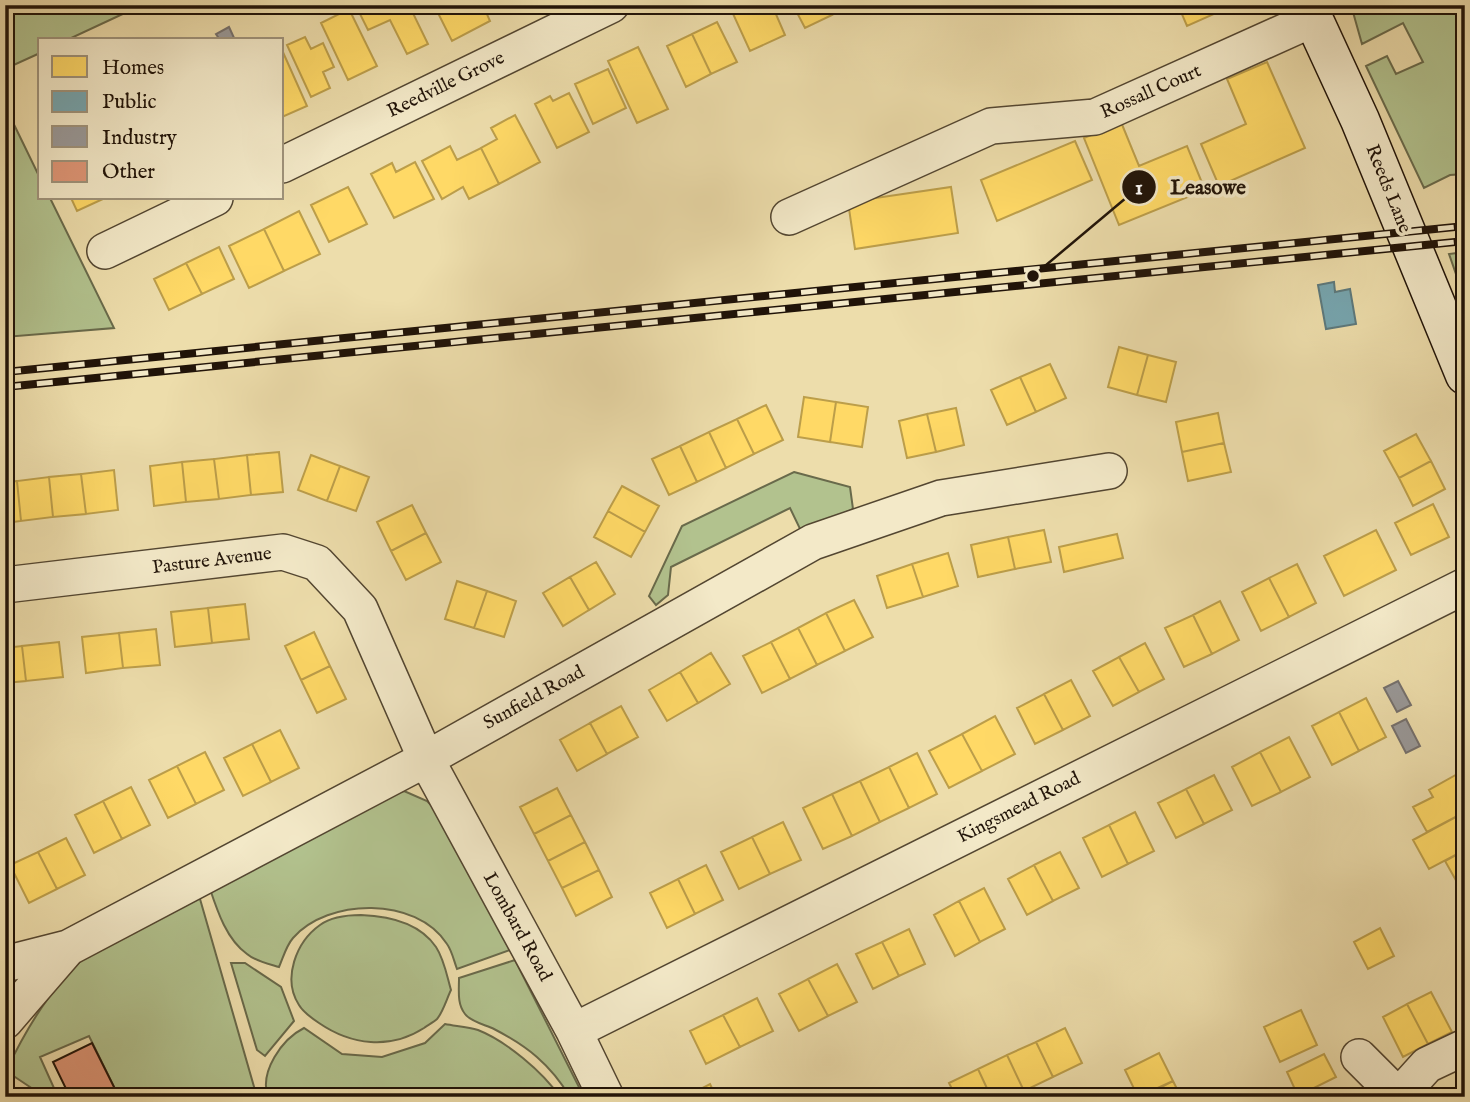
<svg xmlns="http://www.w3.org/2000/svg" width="1470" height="1102" font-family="'IM FELL English',serif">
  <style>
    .green { fill: #b2c28e; stroke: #696a4b; stroke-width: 2 }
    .homes { fill: #ffd966; stroke: #bc9e4a; stroke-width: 2 }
    .public { fill: #76a5af; stroke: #5c797d; stroke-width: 2 }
    .industry { fill: #999; stroke: #75716e; stroke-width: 2 }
    .building { fill: #df9677; stroke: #201308; stroke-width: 2 }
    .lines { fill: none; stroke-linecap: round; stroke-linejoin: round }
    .street-casing { stroke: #534631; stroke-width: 38 }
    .secondary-casing { stroke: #201308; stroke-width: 41 }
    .street { stroke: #f3e9c8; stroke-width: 35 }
    .secondary { stroke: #f3e9c8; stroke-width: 38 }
    .rail-casing { stroke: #201308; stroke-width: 8 }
    .rail { stroke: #f3e9c8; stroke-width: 5; stroke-dasharray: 16; stroke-linecap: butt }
    .labels { text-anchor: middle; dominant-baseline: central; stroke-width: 7; stroke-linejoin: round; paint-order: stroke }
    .street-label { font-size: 19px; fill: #201308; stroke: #f3e9c8 }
    .leader { fill: none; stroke: #201308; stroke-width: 2.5 }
    .callout-dot { fill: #201308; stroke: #f3e9c8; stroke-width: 2.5 }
    .mark-label { font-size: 21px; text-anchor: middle; font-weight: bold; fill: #fff }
    .callout-label { font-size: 21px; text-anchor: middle; font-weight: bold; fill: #201308; stroke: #f3e9c8; stroke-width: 7; stroke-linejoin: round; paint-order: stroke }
  </style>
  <rect width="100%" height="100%" fill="#edddab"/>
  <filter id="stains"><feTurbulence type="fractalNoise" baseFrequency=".00286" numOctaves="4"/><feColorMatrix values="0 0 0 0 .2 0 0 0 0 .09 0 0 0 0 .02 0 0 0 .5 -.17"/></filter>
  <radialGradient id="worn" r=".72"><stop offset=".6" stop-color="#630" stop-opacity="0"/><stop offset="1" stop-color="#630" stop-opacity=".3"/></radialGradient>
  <path class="green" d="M5,5h137l-75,35h-27v13l-35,16z
    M1351,5h114v169l-15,1 -26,13 -58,-122 21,-10 9,18 27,-12 -20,-39 -41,21z
    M5,106l35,72v20h10l64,130 -109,9z
    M1465,252v48l-16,-46z
    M794,472l56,15 3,22 -51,24 -12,-25 -119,59 -3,28 -12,10 -7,-9 33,-70z
    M404,791l23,10 12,12 71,137 -53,19c-3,-8 -5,-18 -10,-25 -31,-48 -119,-46 -154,-6 -7,8 -10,20 -14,29 -10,-3 -24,-6 -32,-13 -21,-15 -30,-44 -38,-68l175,-89z
    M198,892l59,205h-138l-30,-61 -49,21 18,40h-13l-39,-26c25,-52 53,-97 101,-132 23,-17 64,-34 91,-47z
    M361,915c28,1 58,7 75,32 8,12 11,29 15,43 -4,8 -8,22 -14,29 -3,3 -9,6 -13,9 -34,22 -73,17 -105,-5 -6,-4 -16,-11 -20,-18 -17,-26 -3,-63 21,-80 11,-8 27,-10 41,-10z
    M515,960l69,137h-14c-20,-33 -43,-51 -76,-68 -8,-4 -23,-7 -29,-15 -8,-10 -6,-23 -6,-36z
    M231,963h14l36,24 13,34 -29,35 -8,-6z
    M445,1024c10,2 23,3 33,6 28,11 65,42 82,67h-292c-9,-25 14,-58 36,-69l38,26 40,3 43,-14z"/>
  <path class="homes" d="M367,5h42l19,39 -21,10 -17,-34 -22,10 -10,-20z
    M434,5h49l7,16 -38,20z
    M729,5h43l13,30 -35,16z
    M793,5h34l5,10 -27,13z
    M827,5h24l-19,10z
    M1178,5h44l1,5 -36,16z
    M349,9l28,57 -29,14 -27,-57z
    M717,22l20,40 -26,12 -19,-40z
    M692,34l19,40 -25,13 -19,-41z
    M305,37l6,12 12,-6 11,24 -11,5 7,16 -19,9 -24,-52z
    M638,47l30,62 -31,14 -29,-62z
    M282,50l25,56 -25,11z
    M1267,62l38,86 -86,38 -18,-42 45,-20 -19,-45z
    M608,69l18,39 -33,16 -18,-40z
    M569,93l20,39 -32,16 -22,-44 15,-8 3,5z
    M515,115l25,47 -41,22 -18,-36 16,-9 -6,-11z
    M1121,122l18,44 48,-20 18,44 -86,35 -35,-87z
    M1075,141l17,39 -95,41 -16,-41z
    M450,146l7,14 24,-12 18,36 -30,15 -6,-12 -21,12 -20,-38z
    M415,162l19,37 -40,19 -23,-44 21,-11 4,9z
    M348,187l19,37 -38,18 -18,-37z
    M951,187l7,46 -103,16 -7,-47z
    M71,198h34l-28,13z
    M299,211l21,43 -36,17 -20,-42z
    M264,229l20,42 -35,17 -20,-42z
    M219,247l15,32 -32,15 -16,-31z
    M186,263l16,31 -33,16 -15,-31z
    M1119,347l29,8 -11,40 -29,-8z
    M1148,355l28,7 -10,40 -29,-7z
    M1050,364l16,34 -30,14 -16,-35z
    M1020,377l16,35 -29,13 -16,-35z
    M804,397l32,5 -6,40 -32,-5z
    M836,402l32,5 -6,40 -32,-5z
    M766,405l17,35 -29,14 -17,-35z
    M956,408l8,37 -28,7 -9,-38z
    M1218,413l6,30 -42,9 -6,-30z
    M927,414l9,38 -29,6 -8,-37z
    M737,419l17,35 -28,14 -17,-36z
    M709,432l17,36 -29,14 -17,-36z
    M1416,434l15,27 -32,17 -15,-27z
    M1224,443l7,29 -43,9 -6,-29z
    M680,446l17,36 -28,13 -17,-36z
    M279,452l4,40 -32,3 -4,-40z
    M247,455l4,40 -32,4 -5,-40z
    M311,455l29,11 -13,35 -29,-11z
    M214,459l5,40 -33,3 -4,-40z
    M1431,461l14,28 -32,17 -14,-28z
    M182,462l4,40 -32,4 -4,-40z
    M340,466l29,11 -13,34 -29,-10z
    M114,470l4,40 -32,4 -5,-40z
    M81,474l5,40 -33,3 -4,-40z
    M49,477l4,40 -32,4 -4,-40z
    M17,481l4,40 -16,2v-41z
    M622,486l37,20 -14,26 -37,-21z
    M1433,504l16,33 -38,18 -16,-32z
    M412,505l14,28 -35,18 -14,-29z
    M608,511l37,21 -14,25 -37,-20z
    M1044,530l7,32 -36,7 -7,-32z
    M1376,530l20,40 -52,26 -20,-40z
    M426,533l15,29 -35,18 -15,-29z
    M1117,534l6,24 -59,14 -5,-25z
    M1008,537l7,32 -37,8 -7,-32z
    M948,553l10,33 -35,11 -11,-33z
    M596,562l19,32 -26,16 -19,-33z
    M912,564l11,33 -36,11 -10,-32z
    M1297,564l19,39 -27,14 -20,-39z
    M570,577l19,33 -26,16 -20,-33z
    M1269,578l20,39 -28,14 -19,-39z
    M457,581l30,10 -13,37 -29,-9z
    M487,591l29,10 -12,36 -30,-9z
    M854,600l19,37 -28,14 -19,-38z
    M1220,601l19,39 -27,14 -19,-39z
    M245,604l4,35 -37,4 -4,-35z
    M208,608l4,35 -37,4 -4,-35z
    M826,613l19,38 -28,14 -19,-37z
    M1193,615l19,39 -28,13 -19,-39z
    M798,628l19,37 -27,14 -19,-37z
    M156,629l4,36 -37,3 -4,-35z
    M314,632l16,34 -29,14 -16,-34z
    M119,633l4,35 -37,5 -4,-36z
    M59,642l4,35 -37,4 -4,-35z
    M771,642l19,37 -28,14 -19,-37z
    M1145,643l19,36 -25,13 -20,-35z
    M22,646l4,35 -21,2v-35z
    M711,653l19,31 -32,19 -18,-31z
    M1119,657l20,35 -26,14 -20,-35z
    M330,666l16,33 -29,14 -16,-33z
    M680,672l18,31 -31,18 -18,-31z
    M1071,680l19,36 -27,14 -19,-36z
    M1044,694l19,36 -28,14 -18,-36z
    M1366,698l20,39 -27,14 -20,-39z
    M621,706l17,31 -31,17 -17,-31z
    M1339,712l20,39 -27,14 -20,-39z
    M995,716l20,38 -33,17 -20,-37z
    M590,723l17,31 -30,17 -17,-31z
    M280,730l19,38 -28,14 -19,-38z
    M962,734l20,37 -33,17 -20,-37z
    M1289,737l21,40 -29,15 -21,-40z
    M252,744l19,38 -28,14 -19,-38z
    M205,752l19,38 -28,14 -19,-38z
    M1260,752l21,40 -29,14 -20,-39z
    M917,753l20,41 -28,14 -20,-41z
    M177,766l19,38 -28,14 -19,-38z
    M889,767l20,41 -29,14 -20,-41z
    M1461,772l4,6v34l-38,20 -14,-25 20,-10 -4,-7z
    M1214,775l18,35 -28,14 -18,-35z
    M860,781l20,41 -28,14 -20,-42z
    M131,787l19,38 -28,14 -19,-38z
    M557,788l14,27 -37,19 -14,-27z
    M1186,789l18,35 -28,14 -18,-35z
    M832,794l20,42 -29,13 -20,-41z
    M103,801l19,38 -28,14 -19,-38z
    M1135,812l19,39 -26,13 -19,-39z
    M1465,812v38l-36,19 -16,-29z
    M571,815l14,27 -37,19 -14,-27z
    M783,822l18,38 -31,14 -18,-37z
    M1109,825l19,39 -26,13 -19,-39z
    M752,837l18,37 -31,15 -18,-37z
    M66,838l19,37 -28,14 -19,-37z
    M585,842l14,28 -37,18 -14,-27z
    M1465,850v39l-3,2 -17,-30z
    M38,852l19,37 -28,14 -19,-38z
    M1060,852l19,36 -26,13 -19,-36z
    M706,865l17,35 -28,14 -17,-35z
    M1034,865l19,36 -26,14 -19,-36z
    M599,870l13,27 -36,19 -14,-28z
    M678,879l17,35 -28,14 -17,-35z
    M984,888l21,41 -25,13 -21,-41z
    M959,901l21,41 -25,14 -21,-41z
    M1380,928l14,28 -26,13 -14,-27z
    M909,929l16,35 -26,12 -17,-34z
    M882,942l17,34 -26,13 -17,-35z
    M837,964l20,38 -29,14 -20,-37z
    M808,979l20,37 -29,15 -20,-37z
    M1431,992l21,40 -24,12 -21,-40z
    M757,998l16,33 -33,16 -17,-32z
    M1407,1004l21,40 -25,13 -20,-40z
    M1301,1010l16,35 -37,17 -16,-35z
    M723,1015l17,32 -34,17 -16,-33z
    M1065,1028l17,35 -29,14 -17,-35z
    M1036,1042l17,35 -29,14 -17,-36z
    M1159,1053l14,28 -35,16 -13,-27z
    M1324,1054l12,23 -38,19 -11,-24z
    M1007,1055l17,36 -11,6h-22l-13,-28z
    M978,1069l13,28h-35l-7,-14z
    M1173,1081l8,16h-39z
    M710,1084l6,13h-31z"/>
  <path class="public" d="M1334,282l1,10 15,-3 6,35 -30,5 -8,-44z"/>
  <path class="industry" d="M229,27l6,13h-15l-4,-6z
    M1398,681l13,24 -14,7 -13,-24z
    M1406,719l14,27 -14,7 -14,-27z
    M1449,1090l11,7h-15z"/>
  <path class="building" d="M92,1043l27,54h-49l-17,-35z"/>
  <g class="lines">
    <defs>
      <path id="street" d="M282,165l329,-160
        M789,217l202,-91 104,-9 218,-98
        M105,251l110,-53
        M5,585l278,-33 34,11 43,46 66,150 148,272 32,66
        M5,964l63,-16
        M5,1021l63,-73 358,-189 387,-217 128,-44 168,-27
        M574,1031l891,-445
        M1359,1057l39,39
        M1398,1097l29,-32 38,-18"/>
      <path id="secondary" d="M1307,5l53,115 105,255"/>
    </defs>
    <use href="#street" class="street-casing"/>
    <use href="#secondary" class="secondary-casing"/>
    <use href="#street" class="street"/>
    <use href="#secondary" class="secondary"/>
    <defs>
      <path id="rail" d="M5,372l1460,-146
        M5,387l1460,-146"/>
    </defs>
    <use href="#rail" class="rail-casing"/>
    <use href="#rail" class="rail"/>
  </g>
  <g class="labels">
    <g class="street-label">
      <text transform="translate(446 85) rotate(-26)">Reedville Grove</text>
      <text transform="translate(1151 92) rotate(-24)">Rossall Court</text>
      <text transform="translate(1388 189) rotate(68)">Reeds Lane</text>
      <text transform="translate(212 561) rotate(-7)">Pasture Avenue</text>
      <text transform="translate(534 698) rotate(-29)">Sunfield Road</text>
      <text transform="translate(1019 808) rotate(-27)">Kingsmead Road</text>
      <text transform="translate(517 927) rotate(61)">Lombard Road</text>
    </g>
  </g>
  <path class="leader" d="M1033 276L1139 187"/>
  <g class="callout-dot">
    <circle cx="1033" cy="276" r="7"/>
    <circle cx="1139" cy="187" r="18"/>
  </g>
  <g class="mark-label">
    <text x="1139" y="194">1</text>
  </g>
  <g class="callout-label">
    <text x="1208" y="194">Leasowe</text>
  </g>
  <rect width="1470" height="1102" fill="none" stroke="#edddab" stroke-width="28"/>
  <rect x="7" y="7" width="1456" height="1088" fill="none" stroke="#201308" stroke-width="3.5"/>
  <rect x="14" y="14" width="1442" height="1074" fill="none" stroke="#201308" stroke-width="2"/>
  <rect x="38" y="38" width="245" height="161" fill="#f3e9c8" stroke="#9f937b" stroke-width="2"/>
  <rect x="52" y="56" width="35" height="21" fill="#ffd966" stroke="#9f937b" stroke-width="2"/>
  <text x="102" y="74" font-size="21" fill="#201308">Homes</text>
  <rect x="52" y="91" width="35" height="21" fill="#76a5af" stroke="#9f937b" stroke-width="2"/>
  <text x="102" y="108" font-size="21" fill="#201308">Public</text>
  <rect x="52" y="126" width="35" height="21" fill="#999999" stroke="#9f937b" stroke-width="2"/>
  <text x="102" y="144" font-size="21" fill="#201308">Industry</text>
  <rect x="52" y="161" width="35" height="21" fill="#df9677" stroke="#9f937b" stroke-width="2"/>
  <text x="102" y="178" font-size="21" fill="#201308">Other</text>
  <rect width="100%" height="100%" filter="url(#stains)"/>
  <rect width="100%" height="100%" fill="url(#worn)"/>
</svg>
